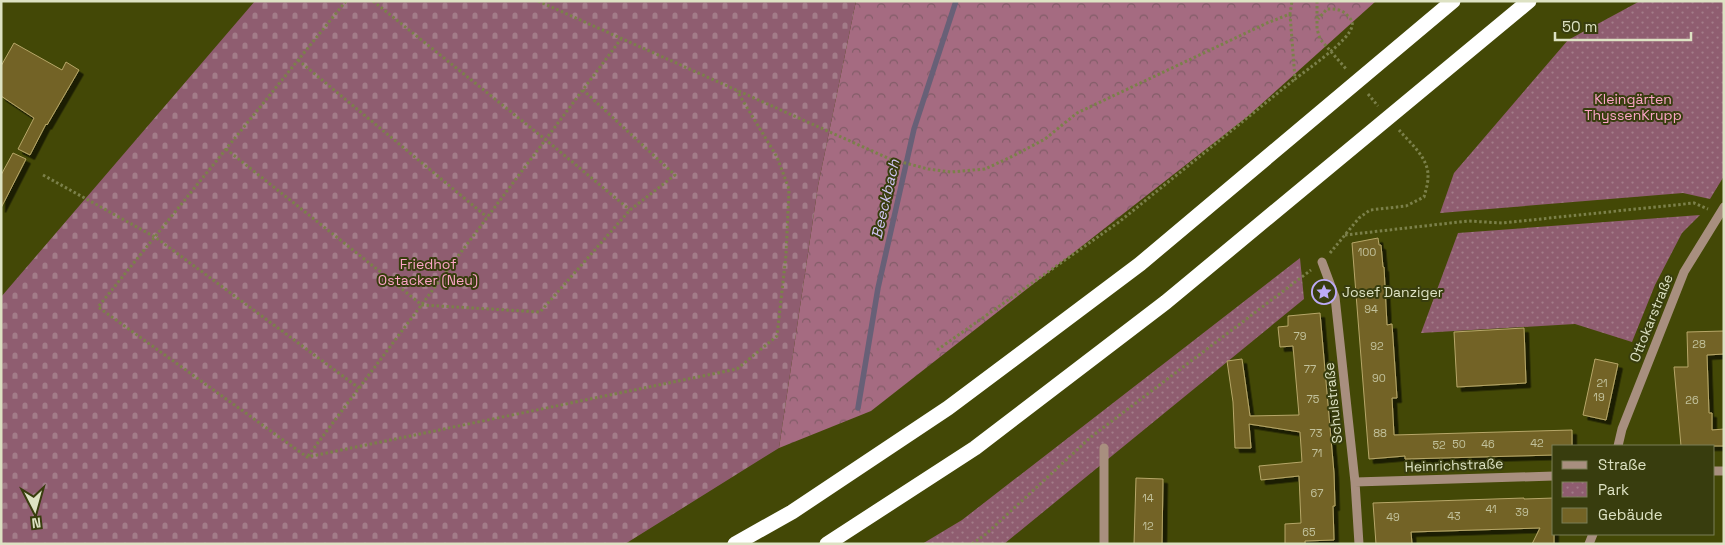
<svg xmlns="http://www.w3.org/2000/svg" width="1725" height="545" font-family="'Space Grotesk',sans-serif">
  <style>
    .forest { fill: url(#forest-crowns) }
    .cemetery { fill: url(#cemetery-stones) }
    .park { fill: url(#park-dots) }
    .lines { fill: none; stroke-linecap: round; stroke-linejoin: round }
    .stream { stroke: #686077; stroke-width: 5.5 }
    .building { fill: #736325; stroke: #b7a769; filter: url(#shadow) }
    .path { stroke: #7b804a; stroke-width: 3; stroke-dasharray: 2.5 2.5; stroke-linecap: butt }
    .minor { stroke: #a88f7f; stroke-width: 9 }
    .highway { stroke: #fff; stroke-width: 15 }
    .labels { text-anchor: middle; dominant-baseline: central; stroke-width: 4; stroke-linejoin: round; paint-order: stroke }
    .number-label { font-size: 11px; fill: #c2c29c }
    .park-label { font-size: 14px; fill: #fca5c7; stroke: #383d0e }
    .poi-label { font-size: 14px; fill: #dde2c3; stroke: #383d0e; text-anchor: start }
    .street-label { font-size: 14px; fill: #dde2c3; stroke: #383d0e }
    .water-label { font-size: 15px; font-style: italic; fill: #d1c6f6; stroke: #383d0e }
  </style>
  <defs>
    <pattern id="forest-crowns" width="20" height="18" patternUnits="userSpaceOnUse" patternTransform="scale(1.25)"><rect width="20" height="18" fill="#a56b81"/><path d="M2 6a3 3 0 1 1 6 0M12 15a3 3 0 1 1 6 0" fill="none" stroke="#825d68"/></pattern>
    <pattern id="cemetery-stones" width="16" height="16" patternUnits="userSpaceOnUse" patternTransform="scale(1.25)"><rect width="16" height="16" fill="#8f5d70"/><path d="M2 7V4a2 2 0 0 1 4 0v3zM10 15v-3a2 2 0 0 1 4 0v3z" fill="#a37c89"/></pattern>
    <pattern id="park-dots" width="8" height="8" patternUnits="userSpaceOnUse" patternTransform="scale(1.25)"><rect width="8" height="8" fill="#8f5d70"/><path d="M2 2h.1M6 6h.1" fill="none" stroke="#a37c89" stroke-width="1.8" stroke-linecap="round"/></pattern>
    <filter id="shadow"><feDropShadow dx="4.5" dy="4.5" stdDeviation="0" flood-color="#0009"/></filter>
  </defs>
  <rect width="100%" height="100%" fill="#434806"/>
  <path class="forest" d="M856,1h520l-129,116 -376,294 -92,37 39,-262z"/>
  <path class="cemetery" d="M255,1h601l-38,185 -39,262 -154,96h-624v-247z"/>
  <path class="park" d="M1640,1h84v175l-14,23 -27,-6 -243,20 14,-40 114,-133z
    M1700,215l-18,18 -27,52 -23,57 -57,-18 -154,9 37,-100z
    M1300,258l4,41 -300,245h-82l40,-24z"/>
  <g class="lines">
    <path class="stream" d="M858,408l20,-120 36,-159 42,-128"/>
  </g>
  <path class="building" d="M14,43l48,27 4,-8 13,8 -32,55 -1,-1 -16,31 -12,-6 16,-31 -33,-22v-30z
    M13,153l13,6 -25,49v-33z
    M1378,238l1,7h2l2,22h1l3,58 5,-1 5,74h-5l2,37 178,-5v16h-18v9l-149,4v-3l-36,3 -17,-216z
    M1320,313l14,160 1,33h-2l1,34 -29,1v3h-20v-20l16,-1 -2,-47 -38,4 -2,-14 43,-4 -2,-30 -51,-8 2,24h-16l-2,-46 -6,-41 15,-2 8,57 49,-1 -6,-69 -13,1 -2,-20 10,-1v-10z
    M1524,328l2,55 -69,4 -3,-55z
    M1724,331v23l-17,1 2,58h3v17l12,-1v17h-43l-7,-79h14l-1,-35z
    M1595,359l23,5 -12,56 -23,-5z
    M1136,478l27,1 -1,65h-28z
    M1524,498v1l30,-1v46h-22l8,-16 -129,4 1,12h-36l-3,-41z"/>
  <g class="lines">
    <path class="path" d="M346,1l-248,306 209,150 430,-88 40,-33 9,-81 3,-66 -12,-32 -40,-66
      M373,1l173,139 84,70
      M538,1l352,158 38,10 23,3 34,-3 28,-13 32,-17 32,-26 190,-90 23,-9 2,-13
      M1317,1v28l3,10 27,31
      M1290,14l5,65c13,-10 55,-39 57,-53 1,-4 -1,-7 -4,-10 -6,-7 -13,-7 -21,-7l-9,10
      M298,60l189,157
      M1368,94l10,12
      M226,149l196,156 118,7 90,-102 45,-35 -92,-85
      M43,175l112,62 204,151
      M1345,235l123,-14 34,2 192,-20 14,6
      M1330,253l29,-35 11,-8 36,-4 18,-9c2,-7 4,-14 4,-20 1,-19 -18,-34 -29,-47
      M937,350l182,-128 176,-143
      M308,456l313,-417
      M972,544l14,-10 105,-97 220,-167"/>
    <path class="minor" d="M1322,262l13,35 20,185 4,62
      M1618,446l4,-17 62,-157 40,-65
      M1104,448v96
      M1714,471h10
      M1355,482l199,-6
      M1589,544l4,-10"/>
    <path class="highway" d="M735,544l57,-32 156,-104 192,-144 313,-263
      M827,544l148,-96 191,-146 363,-301"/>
  </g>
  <defs>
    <symbol id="sight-ring" viewBox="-11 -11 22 22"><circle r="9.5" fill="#383d0e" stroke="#bcaaf6" stroke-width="1.5"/><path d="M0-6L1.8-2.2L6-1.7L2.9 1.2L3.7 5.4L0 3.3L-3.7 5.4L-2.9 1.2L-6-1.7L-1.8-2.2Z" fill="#bcaaf6"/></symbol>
  </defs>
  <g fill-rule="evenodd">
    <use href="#sight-ring" x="1310" y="278" width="28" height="28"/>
  </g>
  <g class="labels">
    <g class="number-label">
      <text x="1367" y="252">100</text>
      <text x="1371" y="309">94</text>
      <text x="1300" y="336">79</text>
      <text x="1699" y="344">28</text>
      <text x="1377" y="346">92</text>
      <text x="1310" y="369">77</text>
      <text x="1379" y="378">90</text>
      <text x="1602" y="383">21</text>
      <text x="1599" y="397">19</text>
      <text x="1313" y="399">75</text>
      <text x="1692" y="400">26</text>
      <text x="1316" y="433">73</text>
      <text x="1380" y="433">88</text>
      <text x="1537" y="443">42</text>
      <text x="1459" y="444">50</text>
      <text x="1488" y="444">46</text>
      <text x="1439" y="445">52</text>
      <text x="1317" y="453">71</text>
      <text x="1317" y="493">67</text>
      <text x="1148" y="498">14</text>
      <text x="1491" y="509">41</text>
      <text x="1522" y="512">39</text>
      <text x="1454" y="516">43</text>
      <text x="1393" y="517">49</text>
      <text x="1148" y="526">12</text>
      <text x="1309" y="532">65</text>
    </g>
    <g class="park-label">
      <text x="1633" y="99">Kleingärten<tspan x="1633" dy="16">ThyssenKrupp</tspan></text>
      <text x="428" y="264">Friedhof<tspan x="428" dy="16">Ostacker (Neu)</tspan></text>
    </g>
    <g class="poi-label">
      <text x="1342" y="292">Josef Danziger</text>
    </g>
    <g class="street-label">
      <text transform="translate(1651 318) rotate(-68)">Ottokarstraße</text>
      <text transform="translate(1333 403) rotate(-96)">Schulstraße</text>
      <text transform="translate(1454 465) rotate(-2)">Heinrichstraße</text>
    </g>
    <g class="water-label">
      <text transform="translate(885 199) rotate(-77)">Beeckbach</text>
    </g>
  </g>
  <rect width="1725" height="545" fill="none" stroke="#dde2c3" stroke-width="5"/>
  <rect x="1552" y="445" width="162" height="90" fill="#383d0e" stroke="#7a7f56"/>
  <rect x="1562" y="461" width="25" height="8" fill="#a88f7f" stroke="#7a7f56"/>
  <text x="1598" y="470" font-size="15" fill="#dde2c3">Straße</text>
  <rect x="1562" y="482" width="25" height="15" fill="url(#park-dots)" stroke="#7a7f56"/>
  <text x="1598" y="495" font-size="15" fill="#dde2c3">Park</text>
  <rect x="1562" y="508" width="25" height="15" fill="#736325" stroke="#7a7f56"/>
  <text x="1598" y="520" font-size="15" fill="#dde2c3">Gebäude</text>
  <g transform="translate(35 510) rotate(174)" stroke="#383d0e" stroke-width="4" paint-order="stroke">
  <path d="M0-4L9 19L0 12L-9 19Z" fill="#dde2c3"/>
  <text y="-8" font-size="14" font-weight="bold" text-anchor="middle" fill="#dde2c3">N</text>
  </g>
  <path d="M1555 32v8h136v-8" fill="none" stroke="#dde2c3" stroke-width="2.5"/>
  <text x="1562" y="32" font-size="15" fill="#dde2c3" stroke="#383d0e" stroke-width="4" paint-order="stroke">50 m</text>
</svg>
